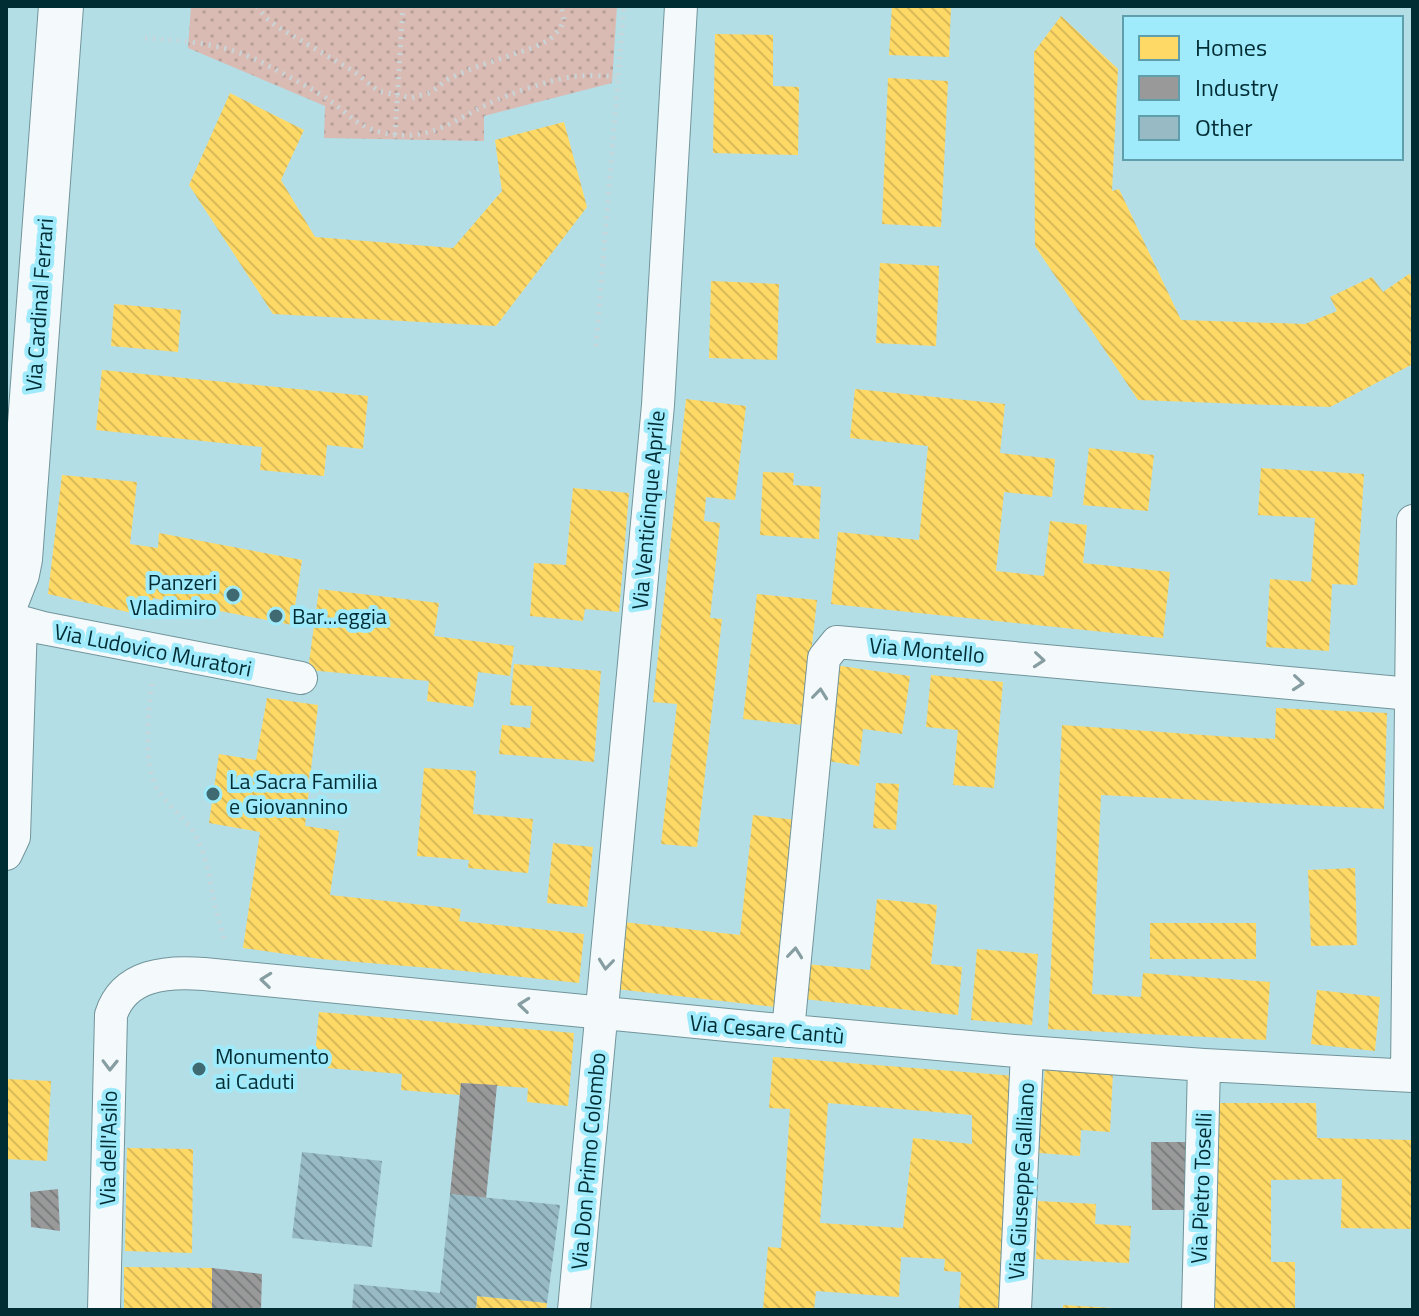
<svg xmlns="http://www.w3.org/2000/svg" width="1419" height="1316" font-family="'Titillium Web',sans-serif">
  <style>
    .green { fill: url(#green-dots) }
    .homes { fill: url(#homes-back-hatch); fill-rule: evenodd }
    .industry { fill: url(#industry-back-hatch) }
    .building { fill: url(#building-back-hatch) }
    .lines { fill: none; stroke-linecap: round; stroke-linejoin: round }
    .street-casing { stroke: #71949a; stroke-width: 34 }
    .secondary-casing { stroke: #71949a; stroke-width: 46 }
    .path { stroke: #c8d6d9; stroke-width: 5; stroke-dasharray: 2 6; stroke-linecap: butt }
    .street { stroke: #f4fafb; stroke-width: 32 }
    .secondary { stroke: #f4fafb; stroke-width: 44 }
    .oneway { stroke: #869da1 }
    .poi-dot { fill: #3f6a72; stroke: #9febfb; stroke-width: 3 }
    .labels { text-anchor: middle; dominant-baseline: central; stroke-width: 8; stroke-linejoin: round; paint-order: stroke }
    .street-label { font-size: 22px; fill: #002c34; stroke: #9febfb }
    .poi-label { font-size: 22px; fill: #002c34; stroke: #9febfb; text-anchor: start }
  </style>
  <defs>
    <pattern id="green-dots" width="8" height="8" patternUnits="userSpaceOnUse" patternTransform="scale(2)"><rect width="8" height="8" fill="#d9bbb3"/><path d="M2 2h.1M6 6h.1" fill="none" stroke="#b8a19b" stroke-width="1.8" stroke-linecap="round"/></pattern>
    <pattern id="homes-back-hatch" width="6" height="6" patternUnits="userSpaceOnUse" patternTransform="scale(2)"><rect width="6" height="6" fill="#ffd966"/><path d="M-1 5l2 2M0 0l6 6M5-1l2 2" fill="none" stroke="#d9ba59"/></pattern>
    <pattern id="industry-back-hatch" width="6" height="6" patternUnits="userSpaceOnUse" patternTransform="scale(2)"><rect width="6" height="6" fill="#999"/><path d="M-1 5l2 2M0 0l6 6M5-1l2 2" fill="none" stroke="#7a7d7e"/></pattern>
    <pattern id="building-back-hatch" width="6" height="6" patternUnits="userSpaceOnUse" patternTransform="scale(2)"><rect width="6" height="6" fill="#97bac5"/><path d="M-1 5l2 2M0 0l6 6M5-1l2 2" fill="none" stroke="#7997a1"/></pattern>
  </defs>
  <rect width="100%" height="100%" fill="#b4dee6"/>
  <path class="green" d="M191,6h426l-5,77 -128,33v25l-160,-3 1,-32 -137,-58z"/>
  <path class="homes" d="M892,6h59l-2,51 -60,-2z
    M1061,16l57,53 -6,122 7,-2 62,131 124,4 32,-13 -7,-14 42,-20 11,15 26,-18 4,4v86l-83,43 -192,-7 -103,-154 -1,-194z
    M715,34l58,1v51l26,1 -1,68 -85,-2z
    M888,78l60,3 -7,146 -59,-3z
    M230,93l74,37 -23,50 34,57 138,11 49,-57 -7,-51 69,-18 23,85 -91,119 -223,-12 -84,-129z
    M880,263l59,3 -3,80 -60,-3z
    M711,281l68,3 -2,76 -68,-2z
    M114,304l67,6 -3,42 -67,-6z
    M102,370l266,26 -5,53 -36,-4 -3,31 -64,-6 2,-23 -166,-17z
    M855,389l150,15 -5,49 55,6 -3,38 -48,-5 -8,79 48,5 6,-55 37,4 -4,38 87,9 -7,66 -332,-34 7,-72 81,8 9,-94 -78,-8z
    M686,399l60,7 -11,94 -29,-3 -2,24 16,2 -10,95 12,1 -25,228 -36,-3 16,-140 -24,-2z
    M1089,448l65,7 -6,56 -65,-6z
    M1261,468l103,6 -7,111 -25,-1 -3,67 -63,-4 4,-68 41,3 4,-64 -57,-3z
    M763,472l31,1 -1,12 28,2 -2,52 -59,-4z
    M62,475l75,7 -7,62 28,4 1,-15 143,27 -10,65 -139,-27 -3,19 -102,-23z
    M573,488l56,5 -10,119 -34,-3 -2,12 -53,-5 4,-53 32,2z
    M319,589l120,14 -5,33 80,10 -4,30 -32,-4 -5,35 -46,-6 2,-20 -121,-11z
    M757,594l60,6 -14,125 -60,-6z
    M514,664l87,7 -7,91 -95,-8 3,-29 28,3 2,-22 -22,-1z
    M834,665l76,11 -8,58 -39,-5 -4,37 -37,-6z
    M931,675l72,7 -9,106 -41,-3 5,-55 -32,-3z
    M267,698l51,7 -13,121 34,5 -9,64 131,14 -2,12 125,13 -5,49 -125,-13 -133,-11 -78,-11 17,-116 -51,-9 10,-69 37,6z
    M1276,708l111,5 -3,96 -283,-14 -9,199 49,3 2,-24 127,9 -4,58 -218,-11 14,-304 170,12 43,2z
    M424,768l52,3 -3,43 60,5 -5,54 -60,-5 1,-8 -52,-4z
    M876,783l23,1 -3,46 -23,-2z
    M753,815l43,5 -20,187 -160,-18 7,-67 117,13z
    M553,843l40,4 -6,60 -40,-4z
    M1355,868l2,77 -46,1 -3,-76z
    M877,899l60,6 -6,59 31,3 -4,48 -155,-16 3,-35 64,6z
    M1150,923h106v36h-106z
    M977,949l61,5 -6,71 -61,-5z
    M1317,990l63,7 -5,54 -64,-7z
    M319,1012l255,21 -6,73 -41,-4 1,-14 -67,-5 -1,12 -59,-5 1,-16 -88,-7z
    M773,1057l243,19 -15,234h-42l2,-38 -17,-1 1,-12 -44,-2 -2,40 -83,-6 -2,19h-51l5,-63 13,1 9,-139 -21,-1zM828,1103l144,12v29l-59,-6 -10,90 -83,-5z
    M1045,1067l68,5 -3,60 -29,-2 -1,26 -41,-3z
    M6,1079l45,2 -4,80 -41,-2z
    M1210,1103h106l1,35 96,2v89l-72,-1 1,-49 -71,1v82h24v48h-84z
    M127,1148l66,1 -1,104 -67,-2z
    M1038,1201l58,3 -1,20 36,2 -2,37 -93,-4z
    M124,1267l88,1v42h-88z
    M477,1296l70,7 -1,7h-70z
    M1063,1305l49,3v2h-49z"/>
  <path class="industry" d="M461,1083l36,2 -11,114 -36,-5z
    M1151,1142h35v68h-34z
    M58,1189l2,42 -29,-4 -1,-35z
    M212,1268l50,6 -1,36h-49z"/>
  <path class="building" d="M302,1152l80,9 -10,86 -80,-9z
    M450,1194l110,11 -13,98 -70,-7 -1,14h-124l2,-26 86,9z"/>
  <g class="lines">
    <defs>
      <path id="street" d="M6,615l15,7 22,6 258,50
        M6,854l8,-17 7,-215
        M788,1031l36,-373 13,-16 574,52
        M1407,1075l6,-554
        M104,1310l7,-295c13,-41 56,-44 93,-41l554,54 269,24 177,13 209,11
        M574,1310l84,-905 23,-399
        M1015,1310l12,-258
        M1198,1310l6,-245"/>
      <path id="secondary" d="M6,602l11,-28 3,-15 41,-553"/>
    </defs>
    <use href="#street" class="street-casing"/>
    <use href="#secondary" class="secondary-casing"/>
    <path class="path" d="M257,6l8,11 11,9 79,46 23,19 33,7 21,-6 14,-12 27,-12 62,-21 14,-7 11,-11 4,-9 -3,-14
      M145,38c39,3 78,5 114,23 21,11 43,22 64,35 29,19 35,35 74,39 38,3 59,-16 91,-31 23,-11 68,-27 93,-28 12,-1 25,0 37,1
      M395,135l8,-129
      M596,346l28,-340
      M152,684c-4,26 -7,66 0,92 5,22 28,36 40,54 16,26 17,48 23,76 3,12 7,23 9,36"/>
    <use href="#street" class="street"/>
    <use href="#secondary" class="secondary"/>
  </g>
  <defs><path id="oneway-chevron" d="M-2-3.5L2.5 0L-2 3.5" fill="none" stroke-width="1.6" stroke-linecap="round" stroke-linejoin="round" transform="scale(2)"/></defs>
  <g class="oneway">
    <use href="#oneway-chevron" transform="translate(1039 660) rotate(5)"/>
    <use href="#oneway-chevron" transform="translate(1298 683) rotate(5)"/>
    <use href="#oneway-chevron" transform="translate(820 694) rotate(-84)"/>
    <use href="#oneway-chevron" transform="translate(795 953) rotate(-84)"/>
    <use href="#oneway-chevron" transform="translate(606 964) rotate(96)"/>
    <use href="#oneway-chevron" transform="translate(266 980) rotate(-174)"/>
    <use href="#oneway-chevron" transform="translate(524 1005) rotate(-174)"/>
    <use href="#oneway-chevron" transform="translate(110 1065) rotate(91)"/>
  </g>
  <g class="poi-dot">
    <circle cx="233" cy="595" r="8"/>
    <circle cx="276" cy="616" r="8"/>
    <circle cx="213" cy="794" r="8"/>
    <circle cx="199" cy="1069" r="8"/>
  </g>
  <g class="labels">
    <g class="street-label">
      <text transform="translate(39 305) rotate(-86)">Via Cardinal Ferrari</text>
      <text transform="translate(648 510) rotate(-85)">Via Venticinque Aprile</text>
      <text transform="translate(153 650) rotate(11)">Via Ludovico Muratori</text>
      <text transform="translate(927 650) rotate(5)">Via Montello</text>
      <text transform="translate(767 1029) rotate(5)">Via Cesare Cantù</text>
      <text transform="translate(108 1148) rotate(-89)">Via dell'Asilo</text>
      <text transform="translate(588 1161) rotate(-85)">Via Don Primo Colombo</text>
      <text transform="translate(1021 1181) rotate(-87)">Via Giuseppe Galliano</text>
      <text transform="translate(1201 1188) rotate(-88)">Via Pietro Toselli</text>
    </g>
    <g class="poi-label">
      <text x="217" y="582" text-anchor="end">Panzeri<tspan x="217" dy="25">Vladimiro</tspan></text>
      <text x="292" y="616">Bar...eggia</text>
      <text x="229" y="781">La Sacra Familia<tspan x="229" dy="25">e Giovannino</tspan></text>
      <text x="215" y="1056">Monumento<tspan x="215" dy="25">ai Caduti</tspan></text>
    </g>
  </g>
  <rect width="1419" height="1316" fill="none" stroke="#002c34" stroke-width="16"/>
  <rect x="1123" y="16" width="280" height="144" fill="#9febfb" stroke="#5f9fab" stroke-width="2"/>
  <rect x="1139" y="36" width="40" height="24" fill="#ffd966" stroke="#5f9fab" stroke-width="2"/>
  <text x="1195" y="56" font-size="24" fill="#002c34">Homes</text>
  <rect x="1139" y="76" width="40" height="24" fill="#999999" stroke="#5f9fab" stroke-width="2"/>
  <text x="1195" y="96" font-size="24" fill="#002c34">Industry</text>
  <rect x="1139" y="116" width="40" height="24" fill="#97bac5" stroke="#5f9fab" stroke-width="2"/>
  <text x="1195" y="136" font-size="24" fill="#002c34">Other</text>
</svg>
